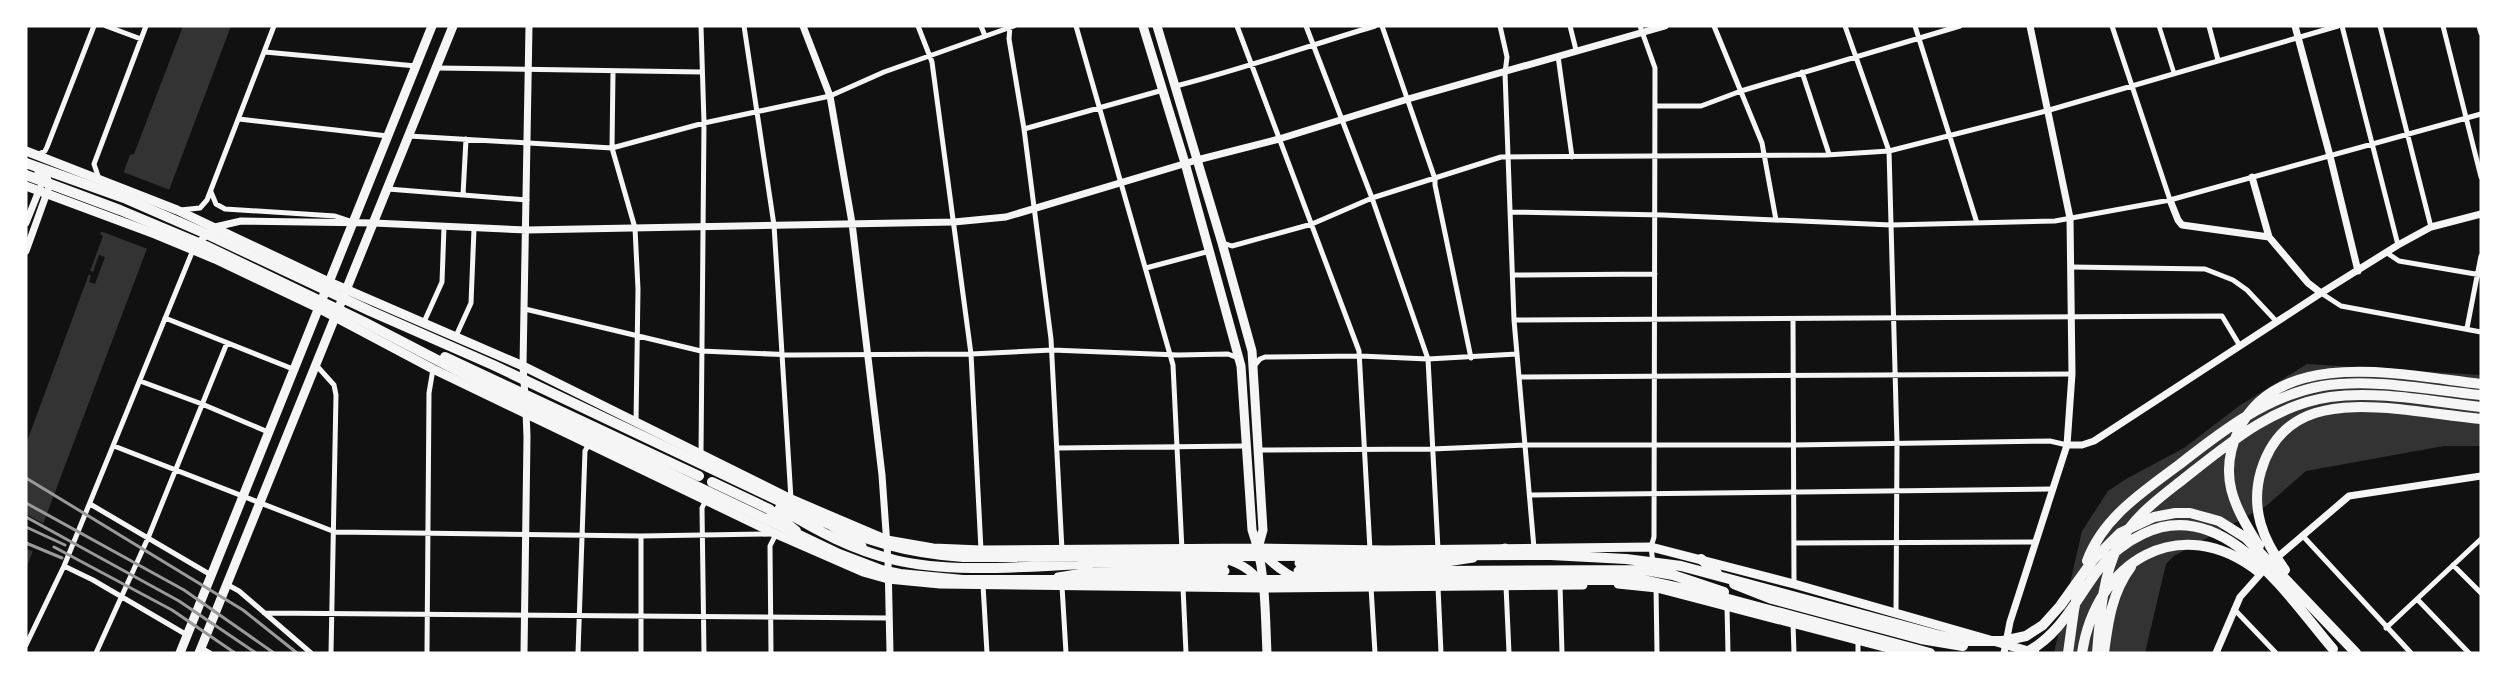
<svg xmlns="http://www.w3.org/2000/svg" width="2507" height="679" font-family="Figtree,sans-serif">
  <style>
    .water { fill: #333 }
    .pier { fill: #111 }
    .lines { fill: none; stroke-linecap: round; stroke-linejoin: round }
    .pedestrian { stroke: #f5f5f5; stroke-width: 4.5 }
    .minor { stroke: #f5f5f5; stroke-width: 5 }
    .tertiary { stroke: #f5f5f5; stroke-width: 7 }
    .primary { stroke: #f5f5f5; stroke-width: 9 }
    .trunk { stroke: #f5f5f5; stroke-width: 9 }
    .motorway { stroke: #f5f5f5; stroke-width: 10 }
    .rail { stroke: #9a9a9a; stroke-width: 3 }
  </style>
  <rect width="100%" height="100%" fill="#111"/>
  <path class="water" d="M183,26h48l-205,543v-125l77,-208 -3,-2 1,-2 29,-77 4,-1z
    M2307,364l174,11v71h-37l-138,25 -40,35 -92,50 -8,8 -21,89h-91l28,-122 26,-40 18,-12 58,-31 55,-42z"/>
  <path class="pier" d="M123,172l47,18 -22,59 -48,-18z
    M99,255l6,2 -10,27 -6,-2 2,-7 -4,-1 1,-4 5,2z
    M26,514l20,11 -10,27 -10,-3z"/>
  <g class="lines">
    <path class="pedestrian" d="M2159,26l15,47"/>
    <path class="minor" d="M106,26l35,13
      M744,26l30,199 17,274
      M918,26l14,36 39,292 10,196
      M981,26l4,10
      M1010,26l-1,13 15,90 27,210 11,211
      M1076,26l97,339 9,185
      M1237,26l122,325 11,199
      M1306,26l66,172 56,161 10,190
      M1382,26l53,153v6l36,173
      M1500,26l7,31 -2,16 9,247 20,228
      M1570,26l6,24
      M1640,26l15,42 -1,469 -3,10 2,16
      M1714,26l48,117 14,77
      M1845,26l44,125 8,292 -1,170
      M1915,26l62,197
      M2112,26l58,174
      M2209,26l9,34
      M2342,26l56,219
      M2380,26l51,201
      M2443,26l38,151
      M2479,26l2,7
      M265,52l151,14
      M1558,56l14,101
      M437,68l265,4
      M613,72l-1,76 23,80 3,61 -2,133
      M1802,72l27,82
      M1176,86c67,-17 132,-40 199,-60
      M1656,106h45l40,-15 219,-65
      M239,119l149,17
      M1024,129l139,-39
      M409,136l203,12 92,-25 126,-27 54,-24 130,-46
      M37,155l8,-4 2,-4 47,-121
      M99,179l-5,-15 52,-138
      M388,189l139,11
      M211,192l5,12 9,5 110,7 15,5
      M463,195l3,-56
      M180,210l20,-2 7,-8 67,-174
      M1510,212l153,3 228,10 164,-4 115,-21 311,-86
      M1223,243l9,3 80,-22 60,-26 129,-41 325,-2 63,-4 157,-40 292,-85
      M2387,253l12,8 82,14
      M2071,267l134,2 28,11 14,10 30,32
      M1146,268l64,-17
      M1513,275l142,-1
      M2321,293l20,13 140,26
      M525,309l176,42 93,4 177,-1 81,-4 126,5 50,-1 10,4
      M165,318l128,51
      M1793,319l1,265
      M1514,320l708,-4 18,30
      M424,322l18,-40 2,-55
      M2467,328l14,-72
      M456,336l15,-33 3,-74
      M316,365l18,20 2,10 -5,258
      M1254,366l6,-7 5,-2 95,-1 68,3 89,-5
      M1521,377l551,-3
      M140,381l62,23 66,28
      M114,446l221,86 306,4 130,-2
      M1057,448l189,-2
      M1258,450l174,-1 94,-4h268l256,-4 17,4
      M701,454l3,-331 -3,-97
      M1531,495l521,-6
      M90,504l121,71
      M2302,535l109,118
      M1794,543l241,-1
      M2453,565l28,28
      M64,566l29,14 94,55
      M228,585l11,6 72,62
      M983,585l4,68
      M1560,585l2,68
      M1062,586l4,67
      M1506,586l3,67
      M1656,586l1,67
      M1183,587l3,66
      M1371,587l4,66
      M1438,587l3,66
      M2417,599l52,54
      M1727,606l1,47
      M2234,609l42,44
      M264,613l625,5
      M1793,623l1,30
      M2386,628l95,-89
      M1858,640v13
      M26,645l38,-79 129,-316
      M201,648l9,5
      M96,653l52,-115 79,-195
      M427,653l2,-260 4,-24
      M578,653l7,-202 4,-7
      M641,653v-117
      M704,653l-2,-145 4,-8
      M771,653l-1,-107 6,-12"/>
    <path class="tertiary" d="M803,26l27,70 22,127 30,252 6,85 2,93
      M2295,26l35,130 28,115
      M2252,177l17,60 39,46 13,10
      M2170,200l8,20 4,5 87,12
      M26,223l14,-35
      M196,245l19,-18 26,-6 133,2 153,7 427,-8 52,-5 191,-57 82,-21 129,-40 257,-73
      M26,251l23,-64c0,-9 -3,-13 -11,-15
      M525,397l-2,-31 6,-340
      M2067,445h15l12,-4 227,-148 77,-48 33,-18 50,-13
      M2273,561l76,-65 132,-20
      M524,653l3,-216 -1,-26
      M2004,653l6,-31 57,-177 5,-71 -2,-156 -40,-192
      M2216,653l24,-56 24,-27"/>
    <path class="primary" d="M1258,548l128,2 265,-3 143,37 241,69
      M1618,584l39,4 250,65
      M1263,588l320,-3
      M180,653l252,-627
      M199,653l254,-627"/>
    <path class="trunk" d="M1143,26l42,137 56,203 11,164c14,39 13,82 15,123
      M1157,26l65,217 30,108 11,179 -5,18
      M26,151l151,59 152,72 194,84 268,133 96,41 46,8 48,2 277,-2
      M26,186l129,48 60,25 103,49 115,61 343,165 87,38 25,7 52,5 323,4
      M833,527l29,19
      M1262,552c15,18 33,27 54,35
      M1488,553l17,-5
      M1223,558c15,5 29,11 37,25
      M1082,563l142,1
      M1299,563h141l33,-5
      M1298,571l149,1
      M1058,577l31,-5 136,-1"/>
    <path class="motorway" d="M26,163l98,35 87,38 159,75 123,54 322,153c51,23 92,35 148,39l588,-2 75,4 55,7 260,70 27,5h35l23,-5 17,-11 17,-19 33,-46 27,-27 34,-16 21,-4h15l29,8 27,17 110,115
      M26,175l94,35 86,36 158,76 131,68 344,164 42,16 19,4 63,6h680l78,17 209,56
      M445,357l254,119
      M712,482l57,27 27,22
      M780,508c37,23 73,42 115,52 58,14 134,6 194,4
      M2259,546c-25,-40 -42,-70 -20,-117 41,-84 169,-53 242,-45
      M1701,559l16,14
      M2087,561c16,-44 57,-70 93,-97 42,-33 87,-68 142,-78 51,-8 107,4 159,9
      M2285,570c-22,-30 -35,-61 -24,-99 20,-67 79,-67 137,-62 28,3 55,7 83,10
      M1440,571l205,-1 28,5 51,17
      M1734,584l38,15 149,40 42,7
      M2025,653c36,-18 51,-54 74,-84 12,-15 27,-27 44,-35 81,-40 146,64 190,115
      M2068,653l6,-43 6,-28
      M2082,653c14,-92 98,-143 177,-81
      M2097,653c3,-35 5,-75 21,-107 15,-30 43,-49 68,-69 43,-34 88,-72 144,-80 47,-7 104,5 151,10
      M2104,653c4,-31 8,-61 27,-86"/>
    <path class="rail" d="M26,478l217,132 54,43
      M26,503l158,87 90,63
      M26,517l153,84 77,52
      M26,527l39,18
      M26,543l36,15
      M54,547l118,63 63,43"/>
  </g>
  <rect width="2507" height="679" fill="none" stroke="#ffffff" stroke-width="55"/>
</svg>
